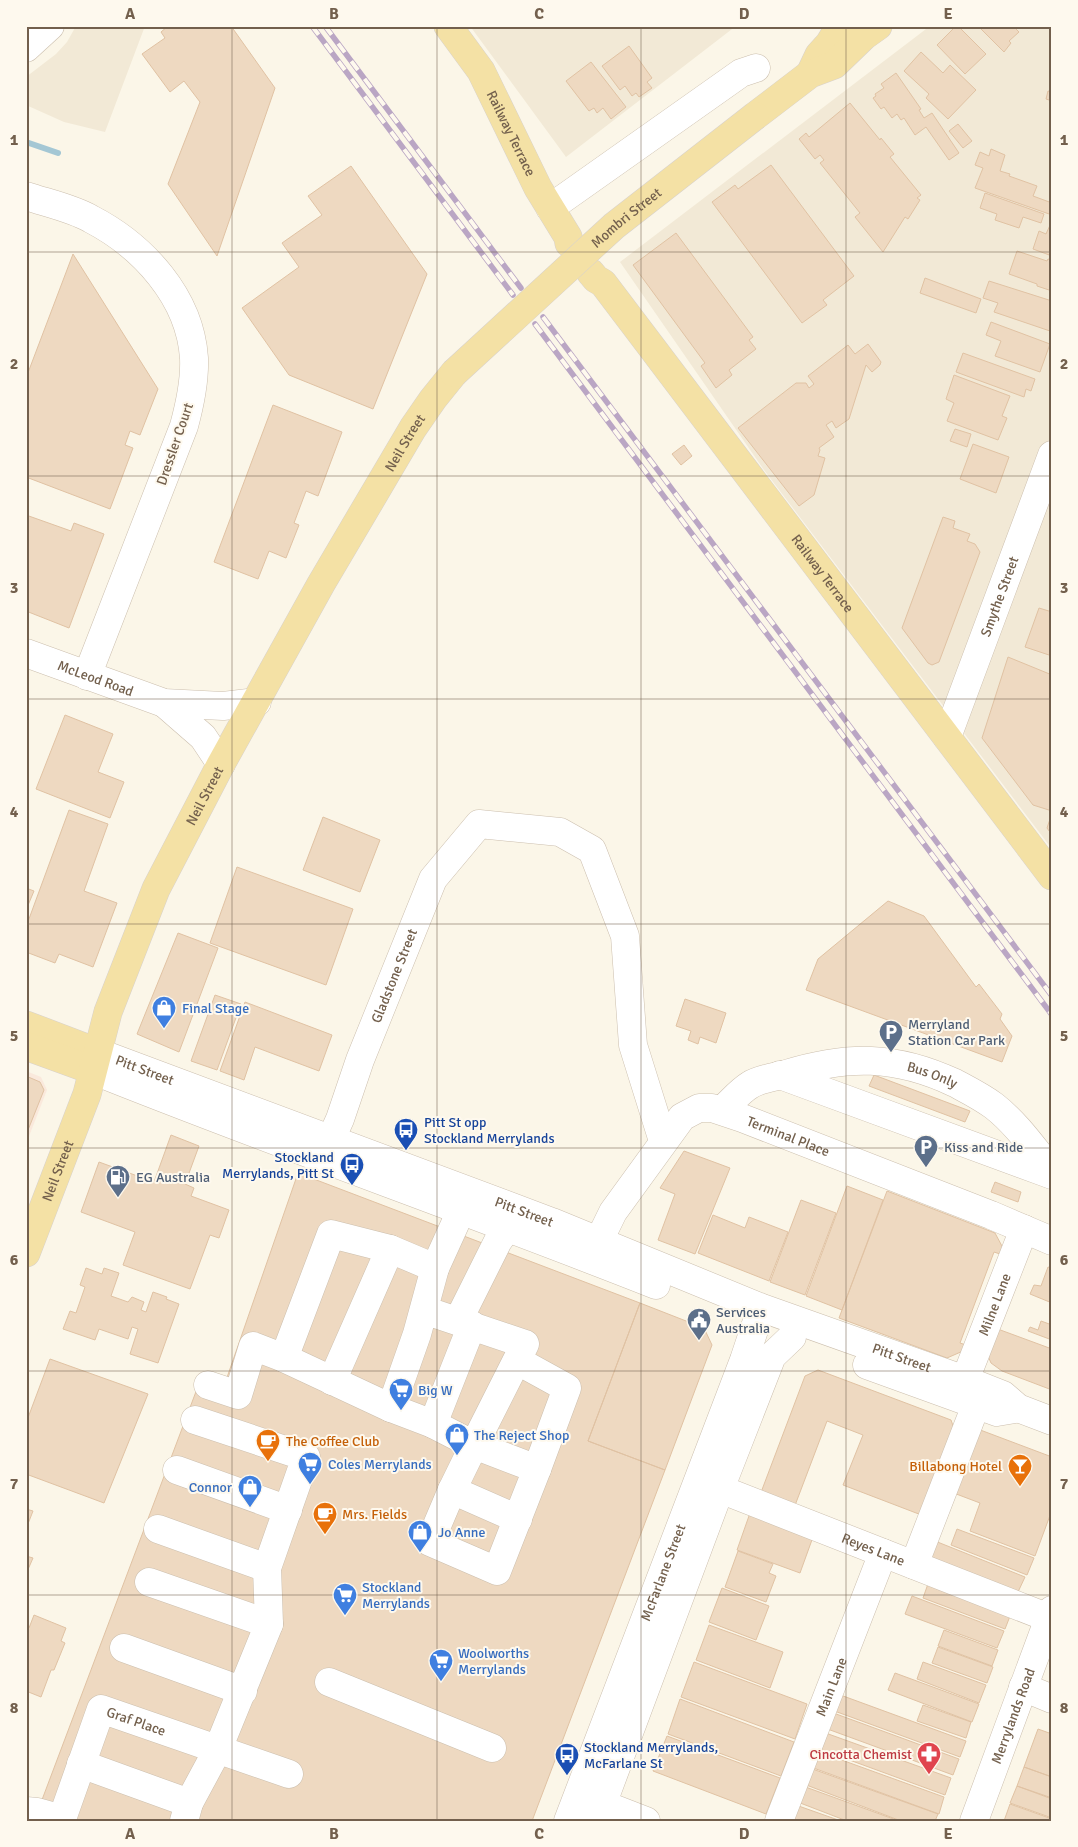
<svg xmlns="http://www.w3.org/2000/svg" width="1078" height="1847" font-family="Signika,sans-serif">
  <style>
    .residential { fill: #f2e9d6 }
    .commercial { fill: #fae9dc }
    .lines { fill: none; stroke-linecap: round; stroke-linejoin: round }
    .stream { stroke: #a4c7d4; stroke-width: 6 }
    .building { fill: #eed9c1; stroke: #e0c2a3 }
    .minor-casing { stroke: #ccbfae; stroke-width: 29 }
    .major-casing { stroke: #d8d2cd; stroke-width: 29 }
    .minor { stroke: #fff; stroke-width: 28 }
    .major { stroke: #f4e1a5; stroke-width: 28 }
    .rail-casing { stroke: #baa6c4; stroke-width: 5.5 }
    .rail { stroke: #fef9ee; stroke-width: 4; stroke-dasharray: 11; stroke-linecap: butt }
    .major-bridge-casing { stroke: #d8d2cd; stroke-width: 29; stroke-linecap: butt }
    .major-bridge { stroke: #f4e1a5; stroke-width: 28 }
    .grid { fill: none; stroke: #73604d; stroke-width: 1; stroke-opacity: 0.55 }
    .labels { text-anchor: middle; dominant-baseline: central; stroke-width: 4; stroke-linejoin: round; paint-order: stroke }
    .street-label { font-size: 14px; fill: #73604d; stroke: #fef9ee }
    .shop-label { font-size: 14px; fill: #366cbe; stroke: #fef9ee; text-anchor: start }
    .service-label { font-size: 14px; fill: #4e5e75; stroke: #fef9ee; text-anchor: start }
    .transit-label { font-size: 14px; fill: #164399; stroke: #fef9ee; text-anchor: start }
    .food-label { font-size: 14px; fill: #c56008; stroke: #fef9ee; text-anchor: start }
    .health-label { font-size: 14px; fill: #be3a42; stroke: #fef9ee; text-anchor: end }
    .neatline { fill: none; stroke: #73604d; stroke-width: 2 }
    .grid-label { font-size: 16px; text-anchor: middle; font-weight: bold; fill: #73604d }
  </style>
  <rect width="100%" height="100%" fill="#fbf6e8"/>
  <path class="residential" d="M76,26h69l-40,106 -41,-10 -38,-17v-28l30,-23 11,-12z
    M470,26h266l-170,131z
    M930,26h122v823l-288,-379 -144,-208z"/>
  <path class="commercial" d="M26,1071l15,6 6,13 -21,54z"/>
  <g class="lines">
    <path class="stream" d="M26,142l32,11"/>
  </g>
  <path class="building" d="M168,26h63l44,62 -58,168 -49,-72 32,-82 -16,-21 -14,11 -28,-38 23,-16 -4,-6z
    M956,26h2l28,28 -21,20 -28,-29z
    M978,26h35l6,6 -10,9 2,2 -7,9z
    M629,46l23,32 -5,4 5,6 -13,9 -3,-4 -4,3 -7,-10 -5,4 -18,-24z
    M921,52l22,21 7,-8 26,25 -28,29 -22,-21 3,-4 -25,-23z
    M591,62l35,45 -15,12 -8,-11 -6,5 -3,-5 -5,3 -23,-30z
    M896,73l25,36 -2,1 5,8 8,-5 27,40 -10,7 -23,-33 -11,8 -11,-17 -3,2 -4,-6 -5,4 -8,-11 -3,2 -8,-11 3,-2 -1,-2 9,-6 -3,-4z
    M1048,91l4,1v9l-6,-2z
    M850,103l30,37 1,-2 13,16 -4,3 31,38 -4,3 3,2 -12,19 -3,-2 -22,35 -28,-35 5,-4 -40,-50 4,-3 -4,-5 -5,4 -16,-20 7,-6 3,4z
    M958,124l14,17 -9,7 -14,-17z
    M991,149l14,6 -5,16 10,3 -1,2 28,10 -4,10 19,7v12l-77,-27 8,-20 -8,-3 5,-13 9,4z
    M771,165l83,111 -31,24 4,5 -25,18 -90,-121 23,-17 3,4z
    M351,166l76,108 -54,135 -84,-34 -47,-67 57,-41 -17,-24 40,-28 -14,-19z
    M985,193l59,21 -3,9 -18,-6 -4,11 -24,-8 2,-6 -17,-6z
    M1051,223l1,1v32l-19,-7 6,-18 7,3z
    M676,233l77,104 -4,3 7,9 -27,21 3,5 -16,13 -15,-22 4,-3 -72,-98z
    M1017,251l30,10 1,-2 4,1v31l-15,-5v-2l-28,-10z
    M73,254l85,135 -18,46 -10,-4 -5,14 8,3 -23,61 -84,-32v-99z
    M925,278l56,21 -5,14 -56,-20z
    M989,281l63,20v24l-2,6 -56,-19 4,-9 -15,-5z
    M991,322l59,22 -10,28 -45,-16 6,-15 -15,-6z
    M868,344l13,18 -1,3 -8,7 -6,-7 -17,54 -13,9 -4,-7 -6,4 8,12 -15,11 1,2 -2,6 7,2 -11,37 -15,11 -61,-78 58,-45h10l3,5 5,-4 -6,-8 40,-31 7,9z
    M963,353l72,26 -4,12 -5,-2 -2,8 -68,-25z
    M954,375l56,21 -8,20 5,2 -9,22 -51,-19 7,-18 -8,-4z
    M273,405l69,27 -24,64 -12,-5 -12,32 5,2 -13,33 -17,-7 -11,28 -44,-17z
    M955,429l16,5 -4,13 -17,-6z
    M973,444l36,13 -13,36 -36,-14z
    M684,445l8,11 -11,9 -9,-11z
    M26,515l45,16 3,-8 30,11 -35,94 -43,-17z
    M943,517l12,4 -2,7 17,6 -3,7 8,3 5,8 -41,110 -7,3 -4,-2 -26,-35z
    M1039,608l13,4v44l-27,-9z
    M1008,657l44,18v136l-19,-6 -51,-67z
    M65,715l48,19 -15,38 26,10 -14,36 -74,-29z
    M69,810l39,14 -24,67 33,12 -24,64 -34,-13 -4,9 -29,-11v-25z
    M1052,813v22l-5,-7z
    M323,817l57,23 -20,52 -57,-22z
    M237,867l116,42 -27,76 -116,-42z
    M26,888l8,3 -8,19z
    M888,901l36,15 52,71 3,-3 23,30 -2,5 12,17 -10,26 -196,-72 12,-31z
    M178,933l40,15 -39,104 -42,-18z
    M215,995l26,9 -24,66 -26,-9z
    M685,999l41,14 -10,30 -16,-6 -2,7 -10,-4 3,-9 -15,-5z
    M245,1002l87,33 -13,36 -64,-24 -11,33 -24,-9z
    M874,1075l96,36 -5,11 -96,-36z
    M26,1076l14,6 4,8 -18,45z
    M171,1135l28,11 -14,38 9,4 -3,8 38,14 -10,28 -9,-3 -20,54 -67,-24 12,-33 -54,-20 18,-50 55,20z
    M684,1151l46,17 -35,86 -37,-14 17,-46 -15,-6z
    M298,1173l342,130 -52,138 77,29 -133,351h-498l166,-440 23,8z
    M995,1182l26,10 -3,10 -27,-10z
    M847,1186l36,14 -41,110 -36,-14z
    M887,1191l108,42 8,15 -3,6 -6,-2 -34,91 6,2 -3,6 -16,7 -108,-40z
    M801,1200l35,13 -31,82 -35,-13z
    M713,1215l32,13 4,-11 39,15 -19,49 -71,-28z
    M1048,1267l4,1v35l-22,-9 4,-9 7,1z
    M86,1268l16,6 2,-6 15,5 -8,23 17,6 4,-5 12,5 -3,8 5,2 7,-20 14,5 -1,2 13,5 -21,59 -28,-9 8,-25 -6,-2 -4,12 -29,-10 -4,11 -32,-11 7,-18 6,2 9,-26 -5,-2z
    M640,1303l64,25 8,17 -47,125 -77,-29z
    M1041,1321l11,4v15l-24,-9 2,-4 8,3z
    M995,1328l57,21v41l-50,-19 -11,-8 -3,-7z
    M50,1359l98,35 -44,109 -78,-29v-51z
    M818,1370l133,50 5,14 -32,82 -81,-31 20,-50 -36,-14 -33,87 -34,-13 45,-119z
    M975,1428l77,29v53l-17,46 -65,-25 10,-28 -29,-11z
    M26,1509l7,2 -7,18z
    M750,1513l63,24 -13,36 -63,-23z
    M957,1529l77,29 -7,17 -76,-30z
    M935,1541l90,36 -7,15 -83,-32 -6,-7z
    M738,1551l35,13 -4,9 7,3 -10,26 -41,-15z
    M26,1556l7,2 -7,16z
    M929,1581l83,30 -7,18 -82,-31z
    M722,1588l47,18 -13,34 -47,-18z
    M912,1596l92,35 -7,17 -92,-34z
    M34,1615l32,13 -5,13 4,2 -11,27h-3l-10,27 -15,-6v-63h3z
    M709,1625l74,27 -13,36 -74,-28z
    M944,1630l54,20 -6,16 -54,-20z
    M938,1647l55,20 -6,16 -55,-20z
    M694,1662l113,42 -12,35 -114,-42z
    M923,1662l63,23 -7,18 -62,-24z
    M895,1673l84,31 -7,18 -84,-32z
    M835,1693l131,48 -6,16 -131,-48z
    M680,1699l114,43 -13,34 -113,-42z
    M923,1705l48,17 -5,16 -49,-17z
    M828,1711l131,48 -6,16 -131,-48z
    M1038,1729l14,5v43l-28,-10z
    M820,1731l131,47 -6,17 -131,-48z
    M667,1736l113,42 -14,36 -113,-43z
    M814,1750l130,47 -5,17 -131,-48z
    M807,1767l131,47 -3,7h-34l-100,-38z
    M1024,1767l28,10v21l-35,-12z
    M800,1785l99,36h-52l-52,-20z
    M1017,1786l35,13v19l-42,-15z
    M793,1804l48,17h-50z
    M1010,1804l42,15v2h-48z"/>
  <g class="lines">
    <defs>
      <g id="minor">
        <path d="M26,48l24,-22"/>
        <path d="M26,196c21,7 46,12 65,23 52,27 99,78 103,139 1,23 -4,46 -10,68l-97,250"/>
        <path d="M550,208l191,-135 15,-5"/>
        <path id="s1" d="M26,653l138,50 59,3 34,-4"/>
        <path d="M164,703l39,34 18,27"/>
        <path id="s2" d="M947,737l105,-282"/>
        <path id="s3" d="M97,1052l455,170 210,86 203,72 38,15 15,13 34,13"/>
        <path d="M92,1070c187,75 377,141 564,215"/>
        <path d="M780,1075l272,100"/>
        <path id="s4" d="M722,1110c9,-8 18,-19 28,-25 9,-6 25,-8 36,-11 62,-19 109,-19 169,9 13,7 27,14 39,23 23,18 40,43 58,65"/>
        <path id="s5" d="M331,1139l9,-20 20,-59 73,-181 46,-55 81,8 32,18 33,86 8,109 30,96"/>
        <path id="s6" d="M591,1257l22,-45 69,-95 17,-9h13l30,10 249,97 61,26"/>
        <path d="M435,1268l20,-44 4,-14"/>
        <path d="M458,1321l40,-80 10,-14"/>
        <path d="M284,1358l107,50"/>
        <path d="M518,1361l49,27 -30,81"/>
        <path d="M867,1365l130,47 18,-3"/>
        <path id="s7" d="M965,1380l59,-151"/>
        <path d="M332,1381l58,-132"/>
        <path d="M208,1385l30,10 15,-49 31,12 47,-124 59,15 45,19 -18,66 -26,74 42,16 41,21 51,-101 -101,-34"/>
        <path d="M433,1424l39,-99"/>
        <path d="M474,1445l63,24 -40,102 -67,-29 22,-52z"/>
        <path d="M177,1470l111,40"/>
        <path id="s8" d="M702,1482l347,136"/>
        <path d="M452,1490l66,29"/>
        <path d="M158,1529l109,39"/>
        <path d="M914,1565l62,-160"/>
        <path d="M149,1582l120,42"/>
        <path d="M124,1648l119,43"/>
        <path d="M329,1682l163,66"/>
        <path d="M1023,1687l29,12"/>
        <path d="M81,1764l108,39"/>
        <path d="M584,1797l62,24"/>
        <path id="s9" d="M26,1811l11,1 25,7 39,-110 188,65"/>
        <path d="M184,1821l5,-18 29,-54 51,-125 -2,-56 39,-111 -111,-37"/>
        <path id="s10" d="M568,1821l176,-461 12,-36"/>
        <path d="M596,1821l124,-332 52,-133 20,-19"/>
        <path id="s11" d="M779,1821l104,-268"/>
        <path id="s12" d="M974,1821l78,-211"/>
      </g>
      <g id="major">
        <path id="s13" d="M448,26l33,45 57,117 30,49 1,6"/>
        <path d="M811,72l8,-17 10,-11 11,-18"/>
        <path d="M755,116l55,-42 24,-9 30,-29 14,-10"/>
        <path id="s14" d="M591,273l5,6 7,4 449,593"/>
        <path d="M26,1025l71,27"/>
        <path d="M26,1046l66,24"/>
        <path id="s15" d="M26,1253l61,-159 21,-82 48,-123 65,-125 100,-180 92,-156 20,-29 21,-26"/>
      </g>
    </defs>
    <use href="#minor" class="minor-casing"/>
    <use href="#major" class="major-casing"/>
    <use href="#minor" class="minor"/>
    <use href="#major" class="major"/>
    <defs>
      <path id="rail" d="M312,26l201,269
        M325,26l196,262
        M543,317l509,679
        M535,324l517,691"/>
    </defs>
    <use href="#rail" class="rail-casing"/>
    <use href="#rail" class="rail"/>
    <defs>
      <g id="major-bridge">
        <path id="s16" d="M454,373l160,-147 141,-110"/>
      </g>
    </defs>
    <use href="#major-bridge" class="major-bridge-casing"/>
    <use href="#major-bridge" class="major-bridge"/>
  </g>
  <path class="grid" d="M232,26v1795M437,26v1795M641,26v1795M846,26v1795M26,252h1026M26,476h1026M26,699h1026M26,924h1026M26,1148h1026M26,1371h1026M26,1595h1026"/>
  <defs>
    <symbol id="shop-pin" viewBox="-11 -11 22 30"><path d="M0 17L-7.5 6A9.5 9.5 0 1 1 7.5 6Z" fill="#3f7fe0" stroke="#fef9ee"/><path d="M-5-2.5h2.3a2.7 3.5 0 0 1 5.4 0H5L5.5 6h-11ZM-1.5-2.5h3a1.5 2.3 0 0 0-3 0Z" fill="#fff"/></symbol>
    <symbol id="parking-pin" viewBox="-11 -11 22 30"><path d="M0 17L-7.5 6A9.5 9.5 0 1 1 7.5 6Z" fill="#5c6f8a" stroke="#fef9ee"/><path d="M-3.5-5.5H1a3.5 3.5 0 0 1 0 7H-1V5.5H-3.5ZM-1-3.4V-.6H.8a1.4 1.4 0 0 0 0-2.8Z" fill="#fff"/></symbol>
    <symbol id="bus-pin" viewBox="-11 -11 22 30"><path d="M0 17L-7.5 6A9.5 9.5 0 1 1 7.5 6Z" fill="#1a4fb4" stroke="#fef9ee"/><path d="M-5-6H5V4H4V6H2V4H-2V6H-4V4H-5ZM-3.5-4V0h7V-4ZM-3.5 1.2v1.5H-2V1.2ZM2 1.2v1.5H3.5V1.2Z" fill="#fff"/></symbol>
    <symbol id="fuel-pin" viewBox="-11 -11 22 30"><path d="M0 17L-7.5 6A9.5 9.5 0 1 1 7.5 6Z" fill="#5c6f8a" stroke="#fef9ee"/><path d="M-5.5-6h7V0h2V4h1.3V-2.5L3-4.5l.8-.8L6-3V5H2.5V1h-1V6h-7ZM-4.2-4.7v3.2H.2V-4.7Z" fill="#fff"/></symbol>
    <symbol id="civic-pin" viewBox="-11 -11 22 30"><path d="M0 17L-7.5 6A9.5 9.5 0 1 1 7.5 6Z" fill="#5c6f8a" stroke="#fef9ee"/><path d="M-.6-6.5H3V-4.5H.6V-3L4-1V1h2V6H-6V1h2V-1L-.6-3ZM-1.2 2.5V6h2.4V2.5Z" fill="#fff"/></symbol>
    <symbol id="supermarket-pin" viewBox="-11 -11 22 30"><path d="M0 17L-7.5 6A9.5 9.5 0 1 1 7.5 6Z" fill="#3f7fe0" stroke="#fef9ee"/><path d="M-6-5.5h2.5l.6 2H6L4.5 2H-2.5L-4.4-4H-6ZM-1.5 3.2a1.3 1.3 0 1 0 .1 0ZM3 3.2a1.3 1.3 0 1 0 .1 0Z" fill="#fff"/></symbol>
    <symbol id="cafe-pin" viewBox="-11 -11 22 30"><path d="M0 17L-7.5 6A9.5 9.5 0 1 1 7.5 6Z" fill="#e8710a" stroke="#fef9ee"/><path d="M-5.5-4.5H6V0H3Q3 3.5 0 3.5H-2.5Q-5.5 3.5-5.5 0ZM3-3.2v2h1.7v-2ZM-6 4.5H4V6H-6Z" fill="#fff"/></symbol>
    <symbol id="bar-pin" viewBox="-11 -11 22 30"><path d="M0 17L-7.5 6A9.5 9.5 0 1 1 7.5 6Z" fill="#e8710a" stroke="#fef9ee"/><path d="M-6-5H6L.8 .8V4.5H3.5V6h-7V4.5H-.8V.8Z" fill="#fff"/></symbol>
    <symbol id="pharmacy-pin" viewBox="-11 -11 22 30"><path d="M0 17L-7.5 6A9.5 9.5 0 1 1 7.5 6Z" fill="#e0444e" stroke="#fef9ee"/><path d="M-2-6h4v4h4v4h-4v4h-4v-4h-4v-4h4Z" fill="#fff"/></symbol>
  </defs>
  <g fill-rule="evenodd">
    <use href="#shop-pin" x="150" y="994" width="28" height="38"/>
    <use href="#parking-pin" x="877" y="1018" width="28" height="38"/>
    <use href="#bus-pin" x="392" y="1116" width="28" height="38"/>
    <use href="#parking-pin" x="912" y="1133" width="28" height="38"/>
    <use href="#bus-pin" x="338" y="1151" width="28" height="38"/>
    <use href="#fuel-pin" x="104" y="1163" width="28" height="38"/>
    <use href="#civic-pin" x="685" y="1306" width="28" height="38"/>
    <use href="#supermarket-pin" x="387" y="1376" width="28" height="38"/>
    <use href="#shop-pin" x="443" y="1421" width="28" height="38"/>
    <use href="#cafe-pin" x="254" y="1427" width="28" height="38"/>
    <use href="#supermarket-pin" x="296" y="1450" width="28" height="38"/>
    <use href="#bar-pin" x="1006" y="1452" width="28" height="38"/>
    <use href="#shop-pin" x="236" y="1473" width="28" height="38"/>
    <use href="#cafe-pin" x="311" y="1500" width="28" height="38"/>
    <use href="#shop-pin" x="406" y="1518" width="28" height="38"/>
    <use href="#supermarket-pin" x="331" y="1581" width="28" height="38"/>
    <use href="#supermarket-pin" x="427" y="1647" width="28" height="38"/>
    <use href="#pharmacy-pin" x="915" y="1740" width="28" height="38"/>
    <use href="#bus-pin" x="553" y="1741" width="28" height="38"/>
  </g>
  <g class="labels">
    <g class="street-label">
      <text stroke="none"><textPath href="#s13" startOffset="125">Railway Terrace</textPath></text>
      <text stroke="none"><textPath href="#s16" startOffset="232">Mombri Street</textPath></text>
      <text transform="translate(175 444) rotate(-71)">Dressler Court</text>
      <text stroke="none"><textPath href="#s15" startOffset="898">Neil Street</textPath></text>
      <text stroke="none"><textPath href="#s14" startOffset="380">Railway Terrace</textPath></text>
      <text stroke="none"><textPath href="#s2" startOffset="150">Smythe Street</textPath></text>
      <text stroke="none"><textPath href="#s1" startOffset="74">McLeod Road</textPath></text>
      <text stroke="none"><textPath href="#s15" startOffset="492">Neil Street</textPath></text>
      <text stroke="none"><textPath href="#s5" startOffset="175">Gladstone Street</textPath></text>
      <text stroke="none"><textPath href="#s3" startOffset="51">Pitt Street</textPath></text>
      <text stroke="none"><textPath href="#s4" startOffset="225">Bus Only</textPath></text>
      <text stroke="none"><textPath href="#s6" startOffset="281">Terminal Place</textPath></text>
      <text stroke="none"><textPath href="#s15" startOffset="88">Neil Street</textPath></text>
      <text stroke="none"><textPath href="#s3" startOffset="456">Pitt Street</textPath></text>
      <text stroke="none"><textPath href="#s7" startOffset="81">Milne Lane</textPath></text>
      <text stroke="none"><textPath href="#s3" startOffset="861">Pitt Street</textPath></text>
      <text stroke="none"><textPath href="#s8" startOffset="184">Reyes Lane</textPath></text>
      <text stroke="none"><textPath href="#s10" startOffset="266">McFarlane Street</textPath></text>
      <text stroke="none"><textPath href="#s11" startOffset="144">Main Lane</textPath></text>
      <text stroke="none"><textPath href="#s12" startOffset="112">Merrylands Road</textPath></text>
      <text stroke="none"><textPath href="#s9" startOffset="191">Graf Place</textPath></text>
    </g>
    <g class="shop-label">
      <text x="182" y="1008">Final Stage</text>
      <text x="418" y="1390">Big W</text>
      <text x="474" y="1435">The Reject Shop</text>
      <text x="328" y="1464">Coles Merrylands</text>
      <text x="232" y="1487" text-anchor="end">Connor</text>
      <text x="438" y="1532">Jo Anne</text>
      <text x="362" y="1587">Stockland<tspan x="362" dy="16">Merrylands</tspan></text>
      <text x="458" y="1653">Woolworths<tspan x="458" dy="16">Merrylands</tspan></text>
    </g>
    <g class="service-label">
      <text x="908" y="1024">Merryland<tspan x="908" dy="16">Station Car Park</tspan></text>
      <text x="944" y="1147">Kiss and Ride</text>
      <text x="136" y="1177">EG Australia</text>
      <text x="716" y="1312">Services<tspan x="716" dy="16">Australia</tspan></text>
    </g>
    <g class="transit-label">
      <text x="424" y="1122">Pitt St opp<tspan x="424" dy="16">Stockland Merrylands</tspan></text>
      <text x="334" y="1157" text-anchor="end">Stockland<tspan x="334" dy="16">Merrylands, Pitt St</tspan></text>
      <text x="584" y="1747">Stockland Merrylands,<tspan x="584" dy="16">McFarlane St</tspan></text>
    </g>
    <g class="food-label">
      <text x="286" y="1441">The Coffee Club</text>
      <text x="1002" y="1466" text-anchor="end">Billabong Hotel</text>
      <text x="342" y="1514">Mrs. Fields</text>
    </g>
    <g class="health-label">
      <text x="912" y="1754">Cincotta Chemist</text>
    </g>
  </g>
  <rect width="1078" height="1847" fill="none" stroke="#fef9ee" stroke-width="55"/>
  <rect x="28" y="28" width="1022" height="1792" class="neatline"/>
  <g class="grid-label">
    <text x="130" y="19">A</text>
    <text x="334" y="19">B</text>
    <text x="539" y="19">C</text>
    <text x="744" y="19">D</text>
    <text x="948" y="19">E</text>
    <text x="14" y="145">1</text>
    <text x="1064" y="145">1</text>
    <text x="14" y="369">2</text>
    <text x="1064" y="369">2</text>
    <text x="14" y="593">3</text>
    <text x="1064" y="593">3</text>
    <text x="14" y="817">4</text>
    <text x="1064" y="817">4</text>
    <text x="14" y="1041">5</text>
    <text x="1064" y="1041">5</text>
    <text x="14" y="1265">6</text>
    <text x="1064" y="1265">6</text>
    <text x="14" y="1489">7</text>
    <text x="1064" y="1489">7</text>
    <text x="14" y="1713">8</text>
    <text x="1064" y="1713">8</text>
    <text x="130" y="1839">A</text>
    <text x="334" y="1839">B</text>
    <text x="539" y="1839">C</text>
    <text x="744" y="1839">D</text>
    <text x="948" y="1839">E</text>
  </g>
</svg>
